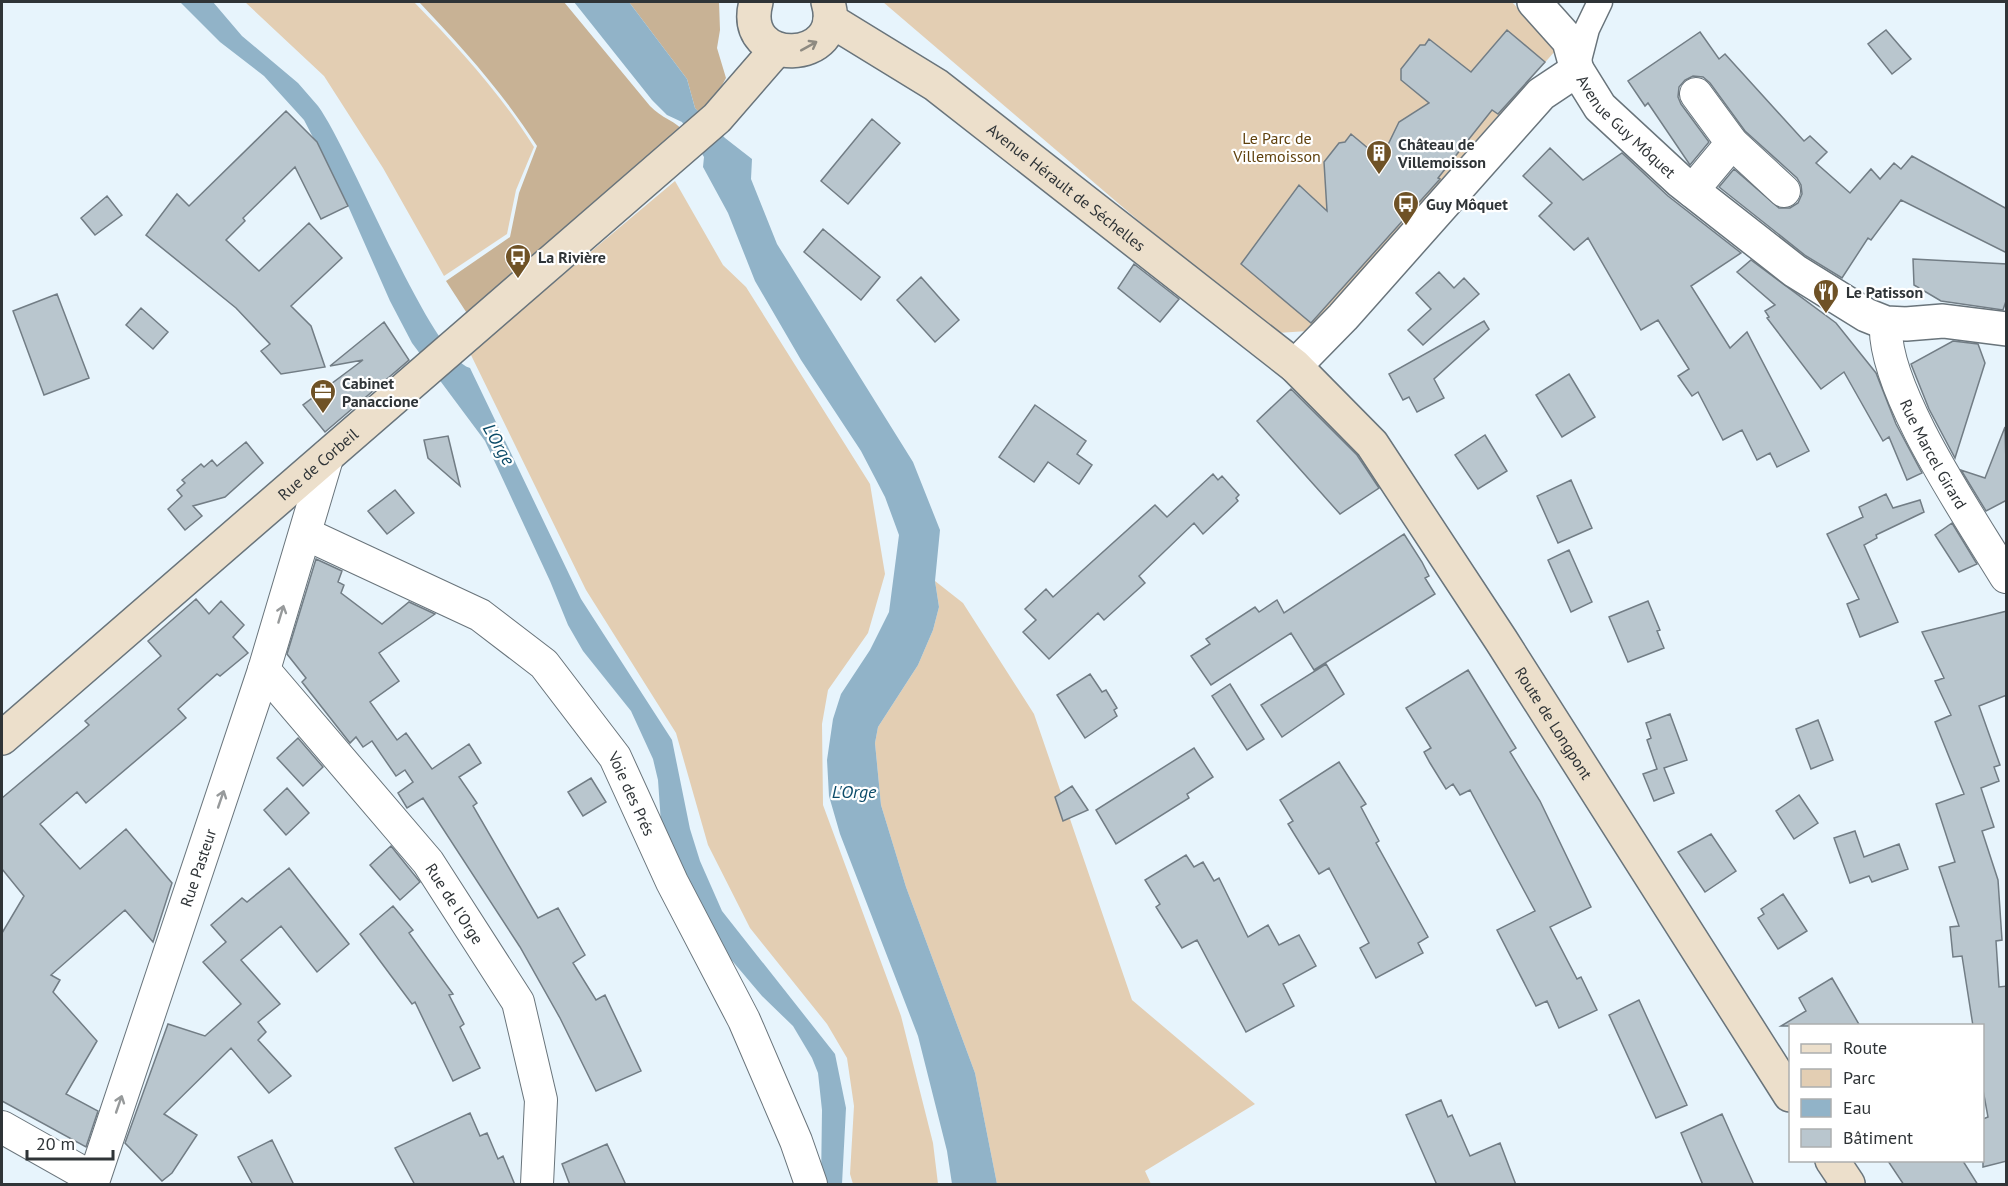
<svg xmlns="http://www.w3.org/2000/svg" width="2008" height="1186" font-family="'PT Sans',sans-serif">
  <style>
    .green { fill: #e3ceb3 }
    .forest { fill: #c8b295 }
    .water { fill: #91b3c8 }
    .building { fill: #b9c6ce; stroke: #727d85; stroke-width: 1.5 }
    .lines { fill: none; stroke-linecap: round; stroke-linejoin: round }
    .pedestrian-casing { stroke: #69747b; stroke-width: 27 }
    .minor-casing { stroke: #69747b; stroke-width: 34 }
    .tertiary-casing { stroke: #69747b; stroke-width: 36 }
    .secondary-casing { stroke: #69747b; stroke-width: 36 }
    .pedestrian { stroke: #fff; stroke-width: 24 }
    .minor { stroke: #fff; stroke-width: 32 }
    .tertiary { stroke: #fff; stroke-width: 33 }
    .secondary { stroke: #ecdfcb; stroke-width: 33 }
    .oneway { stroke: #8e8a81 }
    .oneway2 { stroke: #979a9b }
    .labels { text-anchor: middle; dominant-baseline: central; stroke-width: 4.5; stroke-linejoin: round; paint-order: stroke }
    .street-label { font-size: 16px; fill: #2f3437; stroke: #fff }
    .park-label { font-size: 16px; fill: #60410d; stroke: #fff }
    .poi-label { font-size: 16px; font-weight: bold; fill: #2f3437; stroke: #fff; text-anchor: start }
    .water-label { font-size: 18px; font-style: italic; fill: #0b4b69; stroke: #fff }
  </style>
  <rect width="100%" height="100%" fill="#e7f4fc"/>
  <path class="green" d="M245,2h169c44,45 86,91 120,145l-18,43 -9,44 -63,42 -61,-108 -59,-92z
    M883,2h629l44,48 -248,281 -31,2 -103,-82z
    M675,181l48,84 23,22 124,197 15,90 -17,59 -40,57 -6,34 1,81 78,211 32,127 5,41h-85l-3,-10 4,-68 -7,-48 -20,-34 -77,-96 -42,-83 -32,-112 -90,-143 -116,-237z
    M935,581l28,22 71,111 98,286 123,104 -110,67 6,13h-154l-22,-111 -69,-186 -25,-82 -6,-62 3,-16 40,-62 15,-35 6,-23z"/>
  <path class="forest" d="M419,2h145l86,104c11,12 26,15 36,27l-216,185 -24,-37 64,-44 9,-44 18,-47c-34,-53 -75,-99 -118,-144z
    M629,2h90l1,28 -3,18 9,30 -16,29 -9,8 -6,-7 -8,-29z"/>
  <path class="water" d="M180,2h33l29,34 56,47 20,23c33,45 112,250 152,262l111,231 91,141 18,89 10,32 22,50 113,143 11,54 -4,76h-21l1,-74 -4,-37 -6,-15 -19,-32 -31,-30 -50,-59 -51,-114 -3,-43 -5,-21 -22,-48 -48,-60 -15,-26 -18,-44 -65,-140 -73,-98 -22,-42 -45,-102 -41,-79 -40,-44 -44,-34z
    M574,2h55l58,77 8,29 30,30 27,21 -1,20 26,65 136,218 27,68 -5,51 4,26 -6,23 -15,35 -40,62 -3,16 6,62 25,82 69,186 22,111h-45l-5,-33 -29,-115 -78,-202 -11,-38 -2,-36 6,-41 8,-25 29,-44 19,-38 10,-77 -14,-38 -24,-46 -60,-91 -46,-79 -27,-68 -25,-46 1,-10 -22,-35 -15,-7 -15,-15z"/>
  <path class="building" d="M1507,30l38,32 -47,52 -6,-4 -54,68 2,1 -129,144 -70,-59 58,-79 28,26 -3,-49 15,-19 6,-1 6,-8 30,25 18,-37 30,-19 -28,-23v-11l19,-24h5l4,-6 42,33z
    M1886,30l25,29 -19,15 -24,-30z
    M1700,32l19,27 6,-5 79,87 6,-5 17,16 -11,11 34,30 21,-24 9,10 14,-16 7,6 11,-13 95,53v44l-106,-53 -30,40 -3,-2 -26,40 -36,-22 -87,-69 15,-18 45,39h11l8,-5 4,-9 -1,-9 -4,-7 -52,-47 -35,-48 -7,-6 -10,-1 -8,4 -6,7 -1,10 3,7 28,38 -19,23 -42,-62 -3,3 -17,-25z
    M286,111l31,31 31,64 -27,13 -26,-52 -52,51 2,3 -19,19 33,31 50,-48 33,35 -51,48 20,20 14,41 -44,7 -20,-23 9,-7 -34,-36 -90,-73 31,-41 12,12z
    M872,119l28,24 -52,61 -27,-23z
    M1550,148l33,32 39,-27 46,43 73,57 -50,33 39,62 17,-16 62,119 -32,16 -7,-14 -13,7 -15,-30 -19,10 -25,-48 -6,4 -14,-20 11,-7 -31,-49 -17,10 -53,-92 -14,12 -35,-34 13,-13 -29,-27z
    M107,196l15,19 -27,20 -14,-17z
    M823,229l57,48 -19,23 -57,-48z
    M1913,259l94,5v34l-4,12 -62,-9 -27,-16z
    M1751,260l85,63 40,50 20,51 26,49 -15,7 -18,-43 -6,4 -39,-69 -23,17 -54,-71 2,-1 -4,-6 10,-6 -38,-33z
    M1134,264l45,35 -19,23 -42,-34z
    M1439,272l15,16 10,-10 15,16 -56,51 -15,-15 23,-21 -15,-16z
    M921,277l38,43 -24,22 -38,-42z
    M57,294l32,84 -45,17 -31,-84z
    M141,308l27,24 -15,17 -27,-24z
    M1484,321l5,8 -55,50 10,19 -27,14 -8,-15 -6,3 -14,-26z
    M384,322l25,38 -84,72 -22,-27 60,-45 -33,6z
    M1953,341l25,3 7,19 -30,95 -26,-49 -18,-45z
    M1569,374l26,43 -33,20 -26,-42z
    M1291,389l66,66 22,33 -39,26 -83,-93z
    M1035,405l51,36 -9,13 15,11 -13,19 -31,-22 -14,20 -35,-25z
    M2005,427l2,73 -21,11 -25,-41 24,8z
    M1485,435l22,36 -29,18 -23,-34z
    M448,436l12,50 -32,-28 -4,-18z
    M246,442l17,21 -38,34 -32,9 9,10 -17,14 -17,-21 14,-13 -5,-6 8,-7 -3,-3 19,-16 3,3 8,-7 5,6z
    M1213,474l5,6 4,-4 17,19 -3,3 2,3 -35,33 -9,-11 -55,53 6,7 -41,37 -6,-7 -49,46 -26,-27 13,-12 -11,-11 21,-20 7,8 102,-92 12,12z
    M1571,480l21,48 -34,15 -21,-47z
    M395,490l19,23 -27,21 -19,-23z
    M1886,494l7,14 27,-8 4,12 -48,23 1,3 -13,7 34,77 -38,15 -13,-33 12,-5 -32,-65 36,-17 -4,-10z
    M1952,523l25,41 -18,8 -24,-37z
    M1404,534l18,28 7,14 -4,2 10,16 -121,76 -23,-37 -80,52 -20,-29 19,-12 -4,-5 49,-32 4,5 18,-12 7,13z
    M1569,550l23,52 -21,10 -23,-52z
    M316,559l26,12 -4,11 6,3 -3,8 41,31 27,-22 26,12 -56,39 20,28 -29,21 27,38 9,-7 26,36 37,-25 12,19 -22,14 18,26 -4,3 65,112 20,-10 27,47 -12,8 23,37 9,-5 36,76 -45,20 -36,-73 -40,-71 -97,-149 -16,10 -9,-15 15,-11 -8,-12 -9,6 -24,-35 -9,6 -7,-10 -6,6 -48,-61 4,-4 -19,-24z
    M196,599l13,15 12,-13 23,24 -11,12 15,16 -28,23 -3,-2 -39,35 8,9 -100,85 -9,-11 -37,32 40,45 46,-40 46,54 -19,59 -28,-32 -74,65 9,5 -7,12 44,49 -31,53 32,17 -12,36 -84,-46v-168l22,-37 -22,-27v-71l87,-73 -4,-4 76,-65 -13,-15z
    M1648,601l12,29 -3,1 7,17 -36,14 -19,-45z
    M2007,611v84l-28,11 21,59 -6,2 5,14 -18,7 13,39 -12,4 16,49 4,60 -6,1 3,46 8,-1v175l-24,6v-48l5,-2 -5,-27v-64h-10l-11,-70 -9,1 -3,-30 9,-1 -20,-59 16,-5 -19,-58 28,-10 -29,-72 16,-7 -16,-34 9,-3 -22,-46z
    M1326,664l18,30 -62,43 -21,-32z
    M1468,670l48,78 -6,4 30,49 51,106 -41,20 27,52 4,-2 16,33 -38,18 -12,-27 -11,5 -39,-76 38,-19 -65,-121 -10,5 -7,-11 -7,5 -16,-26 -6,-11 7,-4 -25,-40z
    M1090,674l12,18 4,-2 11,18 -3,2 3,6 -32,22 -28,-43z
    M1230,684l34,55 -17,11 -35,-54z
    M1670,714l17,46 -23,8 10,25 -20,8 -11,-27 14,-5 -10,-29 4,-2 -5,-15z
    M1818,720l15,40 -22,9 -15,-40z
    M298,738l25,29 -20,19 -26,-28z
    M1194,748l19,29 -26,17 2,4 -73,46 -20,-34z
    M1339,762l27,42 -5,3 18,34 -3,2 52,94 -10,6 5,10 -47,25 -16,-30 9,-5 -40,-75 -10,6 -31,-50 5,-3 -13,-21z
    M591,778l15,24 -23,14 -15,-24z
    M1072,786l16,24 -25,11 -8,-24z
    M287,788l22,25 -23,22 -22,-25z
    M1799,795l19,28 -24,16 -18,-28z
    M1855,831l9,26 35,-13 9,25 -36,13 -3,-6 -19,7 -16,-45z
    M1711,834l25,37 -31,21 -27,-40z
    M391,846l29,36 -20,18 -30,-35z
    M1186,855l8,12 9,-5 11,19 5,-3 29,59 20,-12 11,20 20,-10 17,31 -33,18 11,22 -48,26 -49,-92 -15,8 -26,-41 4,-3 -15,-24z
    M289,868l60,76 -32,28 -36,-46 -40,34 39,44 -22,18 8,10 -8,8 33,36 -22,17 -38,-45 -67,66 33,21 -25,38 -10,8 -37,-38 43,-119 37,12 36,-32 -38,-42 23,-20 -15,-17 31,-27 5,4z
    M1783,894l24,37 -29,18 -20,-31 6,-4 -3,-5z
    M393,906l20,24 -4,3 44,61 -4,1 15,29 -4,3 20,41 -27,13 -38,-79 -3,2 -52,-70z
    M1832,978l28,48h-79l25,-15 -7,-13z
    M1639,1000l48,105 -31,13 -47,-103z
    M1441,1100l7,17 4,-2 18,41 30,-13 16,42h-79l-31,-70z
    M470,1113l10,23 7,-3 11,26 5,-3 12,29h-100l-20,-37z
    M1722,1114l12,27 20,44h-51l-22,-52z
    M272,1140l22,45h-41l-15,-28z
    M607,1144l19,41h-56l-8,-21z
    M1888,1161h75l15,24h-74z"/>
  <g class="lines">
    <defs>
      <path id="pedestrian" d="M1577,68l10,-39 13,-27"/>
      <g id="minor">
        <path d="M1696,94l36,49 52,48"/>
        <path d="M1692,191l40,-48"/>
        <path id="s1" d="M1886,323c-5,65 85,196 120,254"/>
        <path id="s2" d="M306,534l174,81 64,49 71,93 57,125 72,138 52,121 15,43"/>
        <path id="s3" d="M264,670l164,192 90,140 23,98 -4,84"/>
        <path id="s4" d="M2,1127l92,52 170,-509 64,-215"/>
      </g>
      <g id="tertiary">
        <path id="s5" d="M1534,2l35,39 8,29 23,37 80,74 115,90 71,44 20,8 20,1 37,-3 63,8"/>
        <path d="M1295,366l48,-49 198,-223 36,-24"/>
      </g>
      <g id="secondary">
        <path d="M756,2c-18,67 91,63 72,0"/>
        <path id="s6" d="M830,20l106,65 359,281 77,78 129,196 289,455"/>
        <path id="s7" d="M2,738l715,-620 59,-68"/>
        <path d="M1832,1160l16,24"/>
      </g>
    </defs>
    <use href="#pedestrian" class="pedestrian-casing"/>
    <use href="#minor" class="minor-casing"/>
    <use href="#tertiary" class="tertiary-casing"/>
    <use href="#secondary" class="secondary-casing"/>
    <use href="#pedestrian" class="pedestrian"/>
    <use href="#minor" class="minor"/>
    <use href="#tertiary" class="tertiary"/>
    <use href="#secondary" class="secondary"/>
  </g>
  <defs><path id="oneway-shaft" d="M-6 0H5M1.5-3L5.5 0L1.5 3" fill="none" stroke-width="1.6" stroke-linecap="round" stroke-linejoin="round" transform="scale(1.5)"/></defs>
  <use class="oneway" href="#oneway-shaft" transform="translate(809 46) rotate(-29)"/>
  <g class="oneway2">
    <use href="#oneway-shaft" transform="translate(281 614) rotate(-73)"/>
    <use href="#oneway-shaft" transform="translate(221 799) rotate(-71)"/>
    <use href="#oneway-shaft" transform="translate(119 1104) rotate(-71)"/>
  </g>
  <defs>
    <symbol id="building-pin" viewBox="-11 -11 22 30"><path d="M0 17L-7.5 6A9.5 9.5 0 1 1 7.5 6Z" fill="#6f5226" stroke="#fff"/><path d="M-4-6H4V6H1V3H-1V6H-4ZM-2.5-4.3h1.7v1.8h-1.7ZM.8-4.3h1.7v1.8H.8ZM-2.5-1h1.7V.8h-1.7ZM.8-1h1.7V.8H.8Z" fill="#fff"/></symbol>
    <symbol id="bus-pin" viewBox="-11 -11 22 30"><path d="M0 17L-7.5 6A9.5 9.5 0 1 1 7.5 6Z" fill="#6f5226" stroke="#fff"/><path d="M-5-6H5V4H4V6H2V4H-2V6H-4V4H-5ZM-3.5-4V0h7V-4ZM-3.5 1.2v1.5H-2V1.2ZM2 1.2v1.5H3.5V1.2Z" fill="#fff"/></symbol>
    <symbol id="restaurant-pin" viewBox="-11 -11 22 30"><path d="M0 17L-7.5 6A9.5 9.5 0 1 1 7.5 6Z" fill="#6f5226" stroke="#fff"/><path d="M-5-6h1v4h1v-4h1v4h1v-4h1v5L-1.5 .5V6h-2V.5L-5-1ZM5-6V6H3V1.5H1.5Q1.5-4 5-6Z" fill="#fff"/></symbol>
    <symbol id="office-pin" viewBox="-11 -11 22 30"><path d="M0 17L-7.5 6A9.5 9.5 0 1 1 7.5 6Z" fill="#6f5226" stroke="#fff"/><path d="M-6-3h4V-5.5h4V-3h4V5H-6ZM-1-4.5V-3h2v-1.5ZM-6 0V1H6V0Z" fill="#fff"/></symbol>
  </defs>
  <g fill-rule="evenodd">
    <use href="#building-pin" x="1364" y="138" width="30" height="40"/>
    <use href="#bus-pin" x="1391" y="189" width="30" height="40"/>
    <use href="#bus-pin" x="503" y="242" width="30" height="40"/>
    <use href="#restaurant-pin" x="1811" y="277" width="30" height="40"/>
    <use href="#office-pin" x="308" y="377" width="30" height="40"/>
  </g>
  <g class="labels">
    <g class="street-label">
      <text stroke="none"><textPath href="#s5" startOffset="158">Avenue Guy Môquet</textPath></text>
      <text stroke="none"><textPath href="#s6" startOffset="290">Avenue Hérault de Séchelles</textPath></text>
      <text stroke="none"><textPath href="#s1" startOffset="141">Rue Marcel Girard</textPath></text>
      <text stroke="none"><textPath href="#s7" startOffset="418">Rue de Corbeil</textPath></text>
      <text stroke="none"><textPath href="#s6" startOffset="1023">Route de Longpont</textPath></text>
      <text stroke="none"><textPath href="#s2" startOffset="430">Voie des Prés</textPath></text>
      <text stroke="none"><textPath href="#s4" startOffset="434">Rue Pasteur</textPath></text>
      <text stroke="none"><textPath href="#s3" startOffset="302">Rue de l'Orge</textPath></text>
    </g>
    <g class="park-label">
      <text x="1277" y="138">Le Parc de<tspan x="1277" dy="18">Villemoisson</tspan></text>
    </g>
    <g class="poi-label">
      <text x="1398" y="144">Château de<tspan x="1398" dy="18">Villemoisson</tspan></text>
      <text x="1426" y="204">Guy Môquet</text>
      <text x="538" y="257">La Rivière</text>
      <text x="1846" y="292">Le Patisson</text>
      <text x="342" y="383">Cabinet<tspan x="342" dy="18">Panaccione</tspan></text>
    </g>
    <g class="water-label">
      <text transform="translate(499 444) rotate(60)">L'Orge</text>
      <text x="854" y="791">L'Orge</text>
    </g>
  </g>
  <rect width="2008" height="1186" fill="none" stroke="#2f3437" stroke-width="6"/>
  <rect x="1789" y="1024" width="195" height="138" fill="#ffffff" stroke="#acaeaf" stroke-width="1.5"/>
  <rect x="1801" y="1044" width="30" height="9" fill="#ecdfcb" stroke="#acaeaf" stroke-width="1.5"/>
  <text x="1843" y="1054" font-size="18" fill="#2f3437">Route</text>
  <rect x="1801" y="1069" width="30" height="18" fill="#e3ceb3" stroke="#acaeaf" stroke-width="1.5"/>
  <text x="1843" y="1084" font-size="18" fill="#2f3437">Parc</text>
  <rect x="1801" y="1099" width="30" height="18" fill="#91b3c8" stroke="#acaeaf" stroke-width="1.5"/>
  <text x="1843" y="1114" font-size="18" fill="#2f3437">Eau</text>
  <rect x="1801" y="1129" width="30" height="18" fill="#b9c6ce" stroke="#acaeaf" stroke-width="1.5"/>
  <text x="1843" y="1144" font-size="18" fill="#2f3437">Bâtiment</text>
  <path d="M27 1150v9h86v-9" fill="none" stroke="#2f3437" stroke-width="3"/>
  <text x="36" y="1150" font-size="18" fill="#2f3437" stroke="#ffffff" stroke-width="4.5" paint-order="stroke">20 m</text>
</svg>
